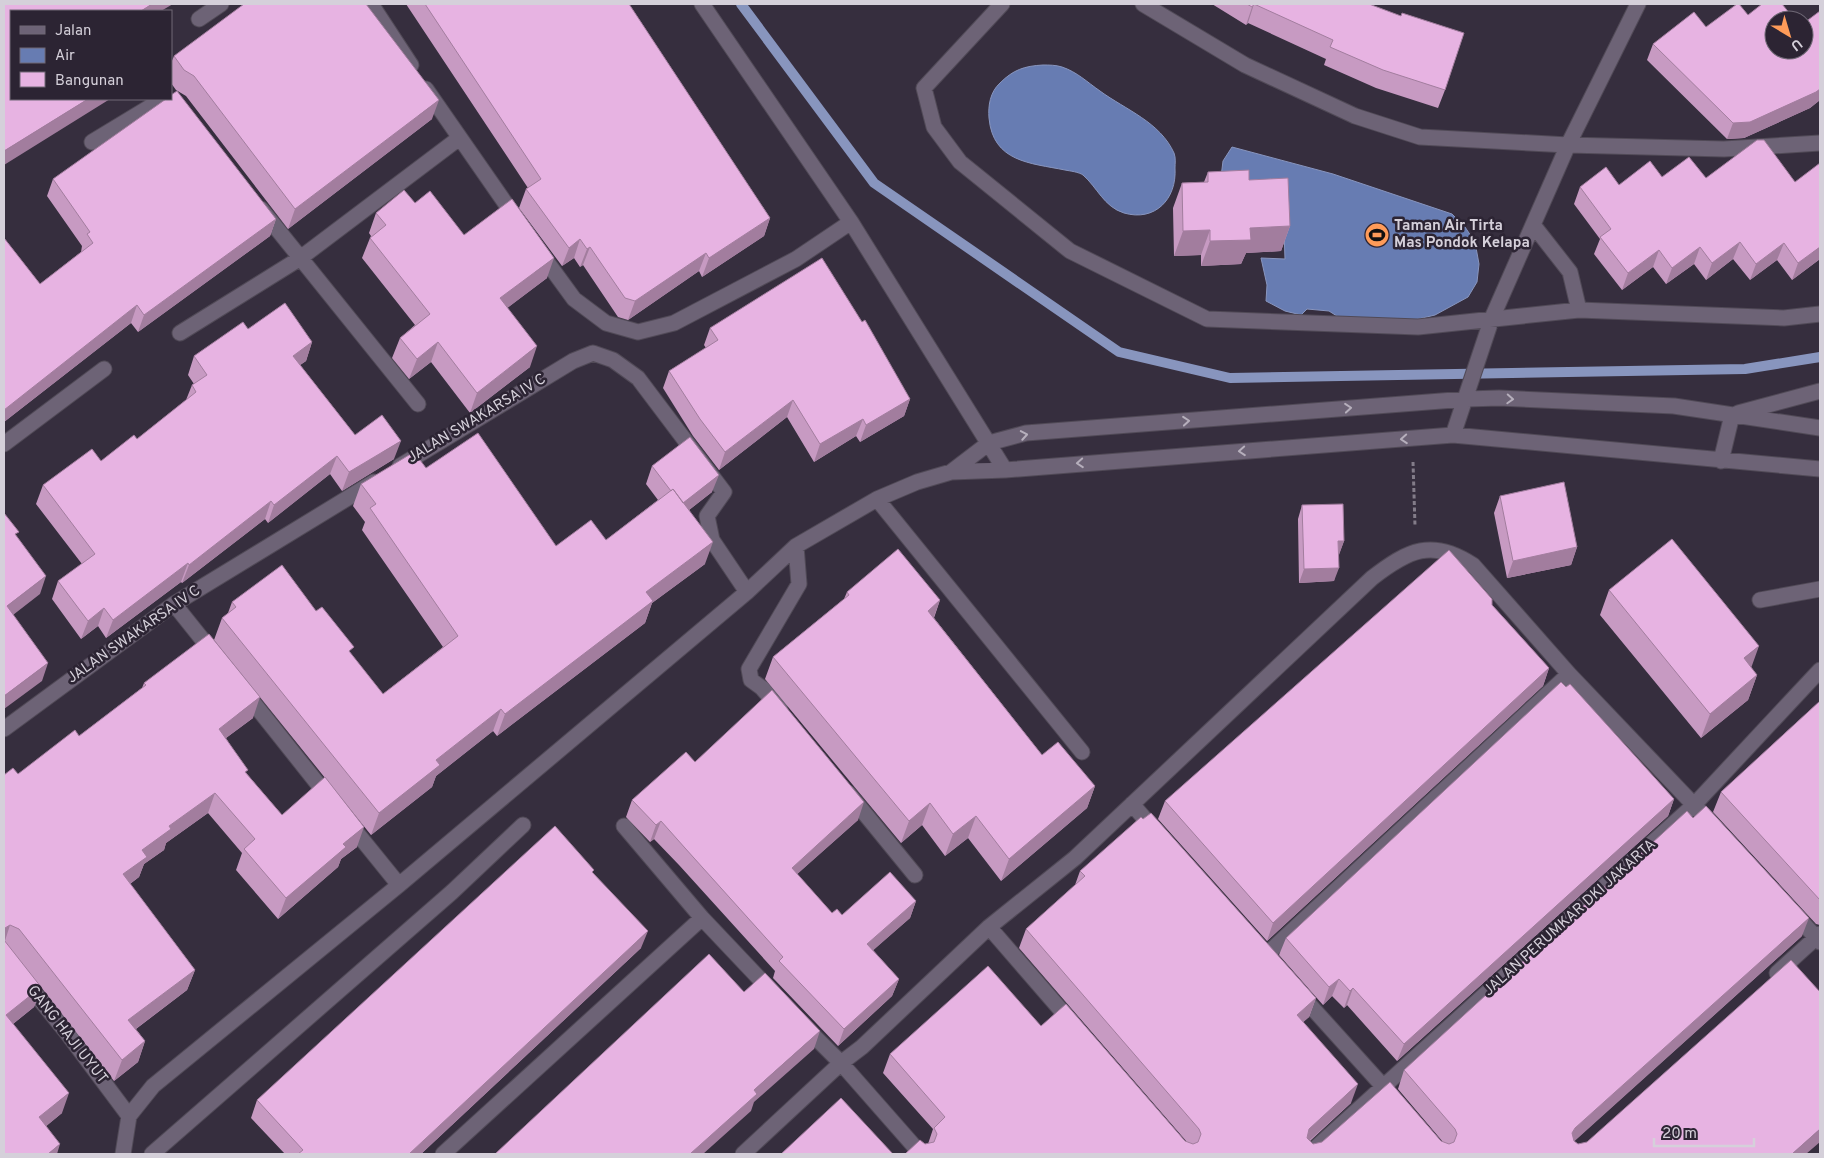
<svg xmlns="http://www.w3.org/2000/svg" width="1824" height="1158" font-family="Overpass,sans-serif">
  <style>
    .water { fill: #677cb2; stroke: #8895be }
    .lines { fill: none; stroke-linecap: round; stroke-linejoin: round }
    .stream { stroke: #8895be; stroke-width: 10 }
    .minor-casing { stroke: #514a57; stroke-width: 17 }
    .path { stroke: #837c89; stroke-width: 3; stroke-dasharray: 4 2.5; stroke-linecap: butt }
    .minor { stroke: #6d6376; stroke-width: 15 }
    .wall { fill: #c79ac2 }
    .shaded-wall { fill: #a27d9e }
    .building { fill: #e7b3e2; stroke: #a27d9e }
    .oneway { stroke: #b6afbc }
    .labels { text-anchor: middle; dominant-baseline: central; stroke-width: 5; stroke-linejoin: round; paint-order: stroke }
    .poi-label { font-size: 15px; font-weight: bold; fill: #d5d0da; stroke: #2c2433; text-anchor: start }
    .street-label { font-size: 15px; fill: #d5d0da; stroke: #2c2433 }
  </style>
  <rect width="100%" height="100%" fill="#362e3e"/>
  <path class="water" d="M1043,65c6,0 13,0 19,2 15,5 25,15 38,24 26,19 60,31 74,62 2,5 1,11 1,15 2,31 -20,54 -51,45 -20,-6 -27,-26 -41,-38 -4,-3 -13,-4 -18,-5 -35,-7 -72,-8 -76,-52 -1,-12 1,-26 11,-35 13,-13 24,-17 43,-18z
    M1232,147l101,27 119,40 13,13 10,15 4,22 -2,18 -9,15 -33,18 -25,6 -70,-3 -11,-7 -22,-2 -6,6 -16,-4 -19,-10 1,-16 -6,-27 24,1 -2,-56 -62,-26 2,-16z"/>
  <g class="lines">
    <path class="stream" d="M741,4l133,179 245,169 111,26 515,-9 75,-12"/>
    <defs>
      <path id="minor" d="M371,4l40,61
        M702,4l149,218 154,248
        M1002,4l-78,84 10,39 26,35 110,89 137,68 211,8 161,-17 205,8 36,-4
        M1143,4l102,61 110,51 65,21 148,8 156,4 96,-6
        M199,19l22,-15
        M426,89l91,131
        M92,142l71,-43
        M261,209l157,195
        M1534,226l36,46 9,38
        M539,251l35,48 32,24 32,9 36,-9 122,-64 55,-37
        M180,333l119,-74 159,-120
        M1738,413l82,-22
        M1453,435l39,-117 76,-173 70,-141
        M4,444l100,-75
        M1721,461l11,-46
        M400,466l173,-105 20,-8 20,7 25,18 86,114 -17,24 5,24 35,52
        M951,472l38,-29 37,-10 441,-34 32,-1 175,8 146,22
        M877,499l205,253
        M1760,600l60,-11
        M174,604l40,50
        M244,691l85,107
        M780,709l-18,-21 -11,-8 -2,-11 50,-85 -3,-38
        M4,729l170,-125 200,-122
        M848,793l67,82
        M1132,804l25,29
        M348,822l51,63
        M624,826l78,92 71,75
        M1792,911l28,31
        M989,927l84,97
        M4,955l63,78 62,83
        M1266,955l303,-281
        M1777,973l43,-39
        M1298,992l92,102
        M804,1026l37,37 80,91
        M123,1154l6,-38 24,-30 246,-201 348,-293 49,-46 81,-47 40,-17 34,-10 54,-2 448,-35 367,34
        M152,1154l300,-262 71,-67
        M443,1154l259,-236
        M743,1154l98,-91 21,-16 127,-120 86,-69 297,-280c36,-28 60,-40 101,-13l96,109 145,152
        M1309,1154l385,-349 126,-135"/>
    </defs>
    <use href="#minor" class="minor-casing"/>
    <path class="path" d="M1413,462l2,64"/>
    <use href="#minor" class="minor"/>
  </g>
  <path class="wall" d="M406,4h223l141,214 -6,18 -62,41 -3,-6 -71,49 -10,-3 -35,-52 -3,2 -6,-9 -12,8 -43,-58 7,-19 2,-1z
    M1212,4h157l76,86 -7,18 -62,-20 -52,-23 2,-6 -78,-36 -2,2z
    M1820,11v89l-10,8 -66,30 -17,1 -80,-79 6,-16 53,-17 68,23z
    M174,56l258,63 -144,110 -102,-133 -10,-6 -5,-7v-20z
    M1208,172l41,8 41,46 -9,25 -35,2 -5,11 -40,2v-11l-27,1 -1,-48 9,-25 22,-1z
    M1662,177l44,1 114,81 -28,21 -15,-20 -27,20 -17,-21 -27,21 -12,-16 -28,20 -13,-17 -31,23 -28,-36 6,-15 -26,-35 6,-17 39,-2z
    M53,179l223,40 -6,17 -132,96 -7,-9 -127,99v-184l36,46 41,-32 1,-6 -35,-50z
    M415,203l49,32 83,43 -40,30 23,59 -60,46 -39,-51 -22,17 -17,-21 8,-20 15,-13 -53,-67 8,-20 1,-2 -2,-3 7,-20z
    M862,322l48,77 -6,17 -44,26 -4,-6 -42,26 -27,-45 -68,53 -26,-34 -30,-48 6,-17 37,-23 -2,-3 6,-17z
    M248,329l64,13 -6,19 -6,4 55,70 39,24 -52,32 -12,-17 -62,49 -3,-4 -83,64 -1,-1 -75,56 -8,-12 -17,13 -29,-40 6,-18 24,-17 -46,-60 7,-19 58,-24 36,-22 49,-39 6,-15 2,-1 -6,-9 6,-19z
    M652,466l60,26 -23,18 16,54 -53,39 -7,20 -148,113 -4,-5 -57,45 -4,11 -61,48 -157,-195 8,-22 6,-5 4,-11 84,9 67,83 60,-47 -81,-117 3,-8 -12,-16 8,-22 65,-16 130,78 50,-6 52,-40 -12,-16z
    M1500,496l77,51 -6,18 -64,13 -13,-65z
    M1302,505l42,36 -5,13 -5,27 -35,2 -1,-64z
    M1609,590l142,78 6,7 -9,25 -47,38 -101,-123z
    M847,592l93,8 -6,18 108,137 53,31 -8,22 -86,73 -33,-43 -23,18 -23,-31 -21,18 -136,-164 8,-22 71,-58z
    M1492,605l57,63 -6,18 -276,255 -109,-122 7,-18z
    M144,683l109,35 -27,20 21,36 35,41 75,32 -16,12 -3,8 -60,52 -42,-49 6,-17 -34,-40 -42,30 -2,7 -20,14 -5,13 -9,7 65,86 -8,20 -51,39 9,12 -7,21 -24,19 -73,-94 -7,20 -21,17 49,89 -16,13 -42,28v-379l14,-1 61,-38 63,-48z
    M1820,701v224l-4,-1 -103,-112 8,-20z
    M695,762l163,58 -61,54 35,39 10,2 74,-14 -6,17 -37,32 26,29 -7,17 -54,50 -65,-68 2,-7 -96,-106 -25,-26 -4,3 -24,-25 6,-17z
    M1674,799l-6,17 -271,245 -50,-56 -3,3 -12,-12 -9,9 -44,-50 7,-17z
    M1080,871l236,127 -7,19 -6,5 48,81 -41,38 3,3 128,-3 2,1 -45,-53 6,-19 398,-134 -228,205 4,3h-653h3l5,-15 -50,-56 7,-19 151,-28 144,115 2,1 -168,-194 7,-19 49,-44z
    M593,873l48,75 -220,206h-136l-34,-36 6,-18z"/>
  <path class="shaded-wall" d="M152,4h21l-12,7h-20z
    M1254,4l-6,19 -2,2 6,-18z
    M1820,89v11l-10,8 -66,30 -17,1 6,-16z
    M88,99h22l-106,66v-14z
    M439,100l-7,19 -144,110 7,-20z
    M770,218l-6,18 -62,41 7,-19z
    M276,219l-6,17 -132,96 6,-17z
    M1290,226l-9,25 -35,2 -5,11 -40,2 9,-25 40,-13z
    M1210,230l-9,25 -27,1 9,-25z
    M580,239l-6,19 -12,8 7,-18z
    M1740,242l-7,17 -27,21 6,-17z
    M1784,243l-7,17 -27,20 6,-16z
    M590,247l-7,18 -3,2 7,-18z
    M1700,247l-6,17 -28,20 6,-16z
    M1820,247v12l-28,21 6,-17z
    M1659,250l-6,17 -31,23 6,-17z
    M706,253l-7,18 -71,49 7,-19z
    M554,258l-7,20 -54,41 7,-21z
    M137,305l-6,18 -127,99v-12z
    M312,342l-6,19 -19,13 6,-18z
    M438,342l-7,20 -22,17 8,-20z
    M537,346l-7,21 -60,46 7,-20z
    M910,399l-6,17 -44,26 6,-17z
    M793,400l-6,17 -68,53 6,-18z
    M863,419l-7,17 -42,26 6,-18z
    M401,441l-7,18 -52,32 7,-19z
    M337,456l-7,18 -62,49 6,-18z
    M719,475l-7,17 -37,29 6,-17z
    M271,501l-6,18 -83,64 7,-18z
    M1338,541h6l-5,14z
    M713,542l-8,22 -53,39 -7,20 -148,113 8,-22 141,-122z
    M1577,547l-6,18 -64,13 6,-17z
    M188,563l-7,19 -75,56 7,-18z
    M1339,568l-5,13 -35,2 5,-14z
    M46,576l-6,18 -36,28 3,-16z
    M940,600l-8,22 -4,-11z
    M104,608l-6,18 -17,13 7,-18z
    M1759,646l-9,25 -6,-13z
    M48,663l-6,18 -38,28v-13z
    M1549,668l-6,18 -276,255 6,-18z
    M1757,675l-9,25 -47,38 9,-24z
    M260,697l-7,21 -42,31 8,-20z
    M501,709l-8,22 -57,45 -4,11 -61,48 8,-22 57,-53z
    M1095,786l-8,22 -86,73 8,-22z
    M215,793l-7,20 -42,30 -2,7 -20,14 -5,13 -24,18 8,-21 19,-24 27,-24z
    M1674,799l-6,17 -271,245 7,-17z
    M864,802l-6,18 -73,65 7,-17z
    M930,803l-8,22 -21,18 8,-22z
    M976,816l-8,22 -23,18 8,-22z
    M661,821l-7,18 -4,3 6,-17z
    M364,827l-7,20 -16,12 -3,8 -60,52 8,-21 57,-54z
    M916,901l-6,17 -49,43 6,-17z
    M1809,918l-7,18 -234,211 4,-14 3,-5z
    M10,925l-6,19v-13l1,-3z
    M648,931l-7,17 -220,206h-12z
    M195,970l-8,20 -66,50 7,-20z
    M899,979l-7,17 -54,50 6,-17z
    M1339,979l-7,17 -9,9 6,-18z
    M41,987l-7,20 -30,24 2,-16z
    M1353,988l-6,17 -3,3 6,-17z
    M1316,998l-7,19 -19,17 7,-19z
    M820,1031l-6,18 -60,53 -3,9 -48,43h-13l64,-64z
    M145,1041l-7,21 -24,19 8,-21z
    M1358,1084l-7,19 -49,44 7,-18z
    M69,1093l-7,20 -30,25 7,-21z
    M1820,1129v13l-14,12h-14z
    M60,1144l-3,10h-9z"/>
  <path class="building" d="M4,4h148l-11,7h1h-131v88h77l-84,52z
    M244,4h122l73,96 -144,109 -101,-133 -10,-6 -10,-14z
    M425,4h204l141,214 -61,40 -3,-5 -71,48 -10,-3 -35,-51 -3,2 -7,-10 -11,9 -43,-59 15,-10z
    M1247,4h122l32,12 1,-3 62,20 -19,57 -62,-20 -53,-23 3,-7 -79,-36 -2,3z
    M1737,4h2l9,11 14,-11h20l13,16h-21v30h30v-27l16,-12v78l-4,3 -66,30 -17,1 -80,-79 41,-32 12,15z
    M177,91l99,128 -132,96 -7,-10 -133,105v-172l36,46 53,-41 -6,-9 3,-2 -37,-53 113,-80h5v-4z
    M1757,140h7l31,42 25,-19v84l-22,16 -14,-20 -28,21 -16,-22 -28,21 -12,-16 -28,21 -13,-18 -31,23 -28,-36 11,-8 -31,-42 26,-20 13,18 31,-24 12,16 27,-20 17,21z
    M1249,170v10l39,-2 2,48 -40,2 1,12 -41,1v-11l-27,1 -1,-48 26,-1v-10z
    M404,190l11,13 15,-12 34,44 48,-36 42,59 -54,40 37,48 -60,47 -39,-51 -21,17 -17,-21 30,-24 -60,-76 16,-13 -10,-12z
    M822,258l40,64 3,-2 45,79 -44,26 -3,-6 -43,25 -27,-44 -68,52 -25,-33 -31,-48 49,-31 -8,-12z
    M285,303l27,39 -19,14 62,79 27,-20 19,26 -52,31 -12,-16 -63,49 -3,-4 -82,64 -1,-2 -75,57 -9,-12 -16,13 -30,-40 37,-27 -52,-69 49,-36 9,12 33,-26 3,4 59,-47 -4,-7 15,-10 -13,-19 49,-34 5,7z
    M478,433l78,113 35,-26 15,20 67,-51 40,53 -67,50 7,9 -148,113 -4,-5 -65,51 4,5 -61,48 -157,-195 14,-11 -4,-5 50,-37 34,46 6,-4 32,40 -5,4 34,43 75,-58 -88,-128 6,-4 -15,-20 53,-32 12,16z
    M690,437l29,38 -36,28 -10,-14 -2,2 -19,-25z
    M1564,482l13,65 -64,14 -13,-65z
    M1343,504l1,37h-6l1,27 -35,1 -2,-64z
    M4,513l15,19 -4,2 31,42 -39,30 41,57 -44,33z
    M1672,539l87,107 -15,12 13,17 -47,39 -101,-124z
    M898,549l42,51 -12,11 114,144 16,-13 37,44 -86,73 -33,-43 -23,18 -23,-31 -21,18 -136,-164 76,-62 -2,-3z
    M1449,550l43,49v6l57,63 -276,255 -108,-122z
    M209,634l51,63 -41,32 29,41 -3,2 37,43 43,-38 39,50 -21,17 3,3 -60,51 -42,-49 11,-10 -40,-46 -46,33 2,3 -29,21 5,7 -24,17 72,96 -67,50 17,21 -23,19 -103,-131 -9,-4 -5,3 -1,3v-156l9,-7 5,6 57,-44 4,6 67,-51 -2,-2z
    M1561,682l5,5 4,-3 104,115 -270,245 -51,-56 -3,3 -11,-12 -10,8 -43,-49z
    M772,690l92,112 -72,66 40,45 5,-4 5,6 48,-43 26,29 -49,43 32,35 -55,50 -65,-68 4,-4 -98,-109 -24,-27 -5,4 -24,-25 54,-48 9,10z
    M1820,701v199l-99,-108z
    M1706,806l103,112 -234,210 -3,5 2,8 4,3 9,-2 204,-182 29,32v137l-28,25h-887l15,-14 5,4 9,-2 3,-8 -3,-6 11,-11 -55,-63 98,-88 53,60 25,-22 119,137 8,3 5,-2 3,-8 -2,-5 -173,-200 59,-53 -5,-5 61,-54 2,2 8,-6 165,185 -19,17 61,69 -49,45 -2,9 6,6 9,-2 68,-60 51,59 8,3 5,-2 3,-8 -2,-5 -51,-59 283,-259 6,7z
    M555,826l39,44 -2,2 56,59 -239,223h-111l5,-4 -46,-50z
    M4,940l37,47 -35,28 63,78 -30,24 21,27 -12,10h-44z
    M709,954l35,38 21,-19 55,58 -66,59 3,4 -67,60h-195z
    M841,1098l52,56h-112z"/>
  <defs><path id="oneway-chevron" d="M-2-3.5L2.5 0L-2 3.5" fill="none" stroke-width="1.6" stroke-linecap="round" stroke-linejoin="round" transform="scale(1.25)"/></defs>
  <g class="oneway">
    <use href="#oneway-chevron" transform="translate(1510 399) rotate(3)"/>
    <use href="#oneway-chevron" transform="translate(1348 408) rotate(-5)"/>
    <use href="#oneway-chevron" transform="translate(1186 421) rotate(-5)"/>
    <use href="#oneway-chevron" transform="translate(1024 435) rotate(-10)"/>
    <use href="#oneway-chevron" transform="translate(1404 439) rotate(176)"/>
    <use href="#oneway-chevron" transform="translate(1242 451) rotate(176)"/>
    <use href="#oneway-chevron" transform="translate(1080 463) rotate(176)"/>
  </g>
  <defs>
    <symbol id="stadium-disc" viewBox="-11 -11 22 22"><circle r="9.5" fill="#fe9b59" stroke="#2c2433"/><path d="M0-5a6.5 5 0 1 0 0 10a6.5 5 0 1 0 0-10ZM-3.5-1.8h7v3.6h-7Z" fill="#111"/></symbol>
  </defs>
  <g fill-rule="evenodd">
    <use href="#stadium-disc" x="1363" y="221" width="28" height="28"/>
  </g>
  <g class="labels">
    <g class="poi-label">
      <text x="1394" y="226">Taman Air Tirta<tspan x="1394" dy="17">Mas Pondok Kelapa</tspan></text>
    </g>
    <g class="street-label">
      <text transform="translate(477 419) rotate(-31)">JALAN SWAKARSA IV C</text>
      <text transform="translate(134 635) rotate(-35)">JALAN SWAKARSA IV C</text>
      <text transform="translate(1570 918) rotate(-42)">JALAN PERUMKAR DKI JAKARTA</text>
      <text transform="translate(67 1035) rotate(52)">GANG HAJI UYUT</text>
    </g>
  </g>
  <rect width="1824" height="1158" fill="none" stroke="#d5d0da" stroke-width="10"/>
  <rect x="10" y="10" width="162" height="90" fill="#2c2433" stroke="#706976"/>
  <rect x="20" y="26" width="25" height="8" fill="#6d6376" stroke="#706976"/>
  <text x="55" y="35" font-size="15" fill="#d5d0da">Jalan</text>
  <rect x="20" y="48" width="25" height="15" fill="#677cb2" stroke="#706976"/>
  <text x="55" y="60" font-size="15" fill="#d5d0da">Air</text>
  <rect x="20" y="72" width="25" height="15" fill="#e7b3e2" stroke="#706976"/>
  <text x="55" y="85" font-size="15" fill="#d5d0da">Bangunan</text>
  <g transform="translate(1789 35) rotate(142)"><circle r="24" fill="#2c2433" stroke="#706976"/>
  <path d="M0-4L9 19L0 12L-9 19Z" fill="#fe9b59"/>
  <text y="-8" font-size="14" font-weight="bold" text-anchor="middle" fill="#d5d0da">U</text>
  </g>
  <path d="M1654 1138v8h100v-8" fill="none" stroke="#d5d0da" stroke-width="2.5"/>
  <text x="1662" y="1138" font-size="15" fill="#d5d0da" stroke="#2c2433" stroke-width="4" paint-order="stroke">20 m</text>
</svg>
